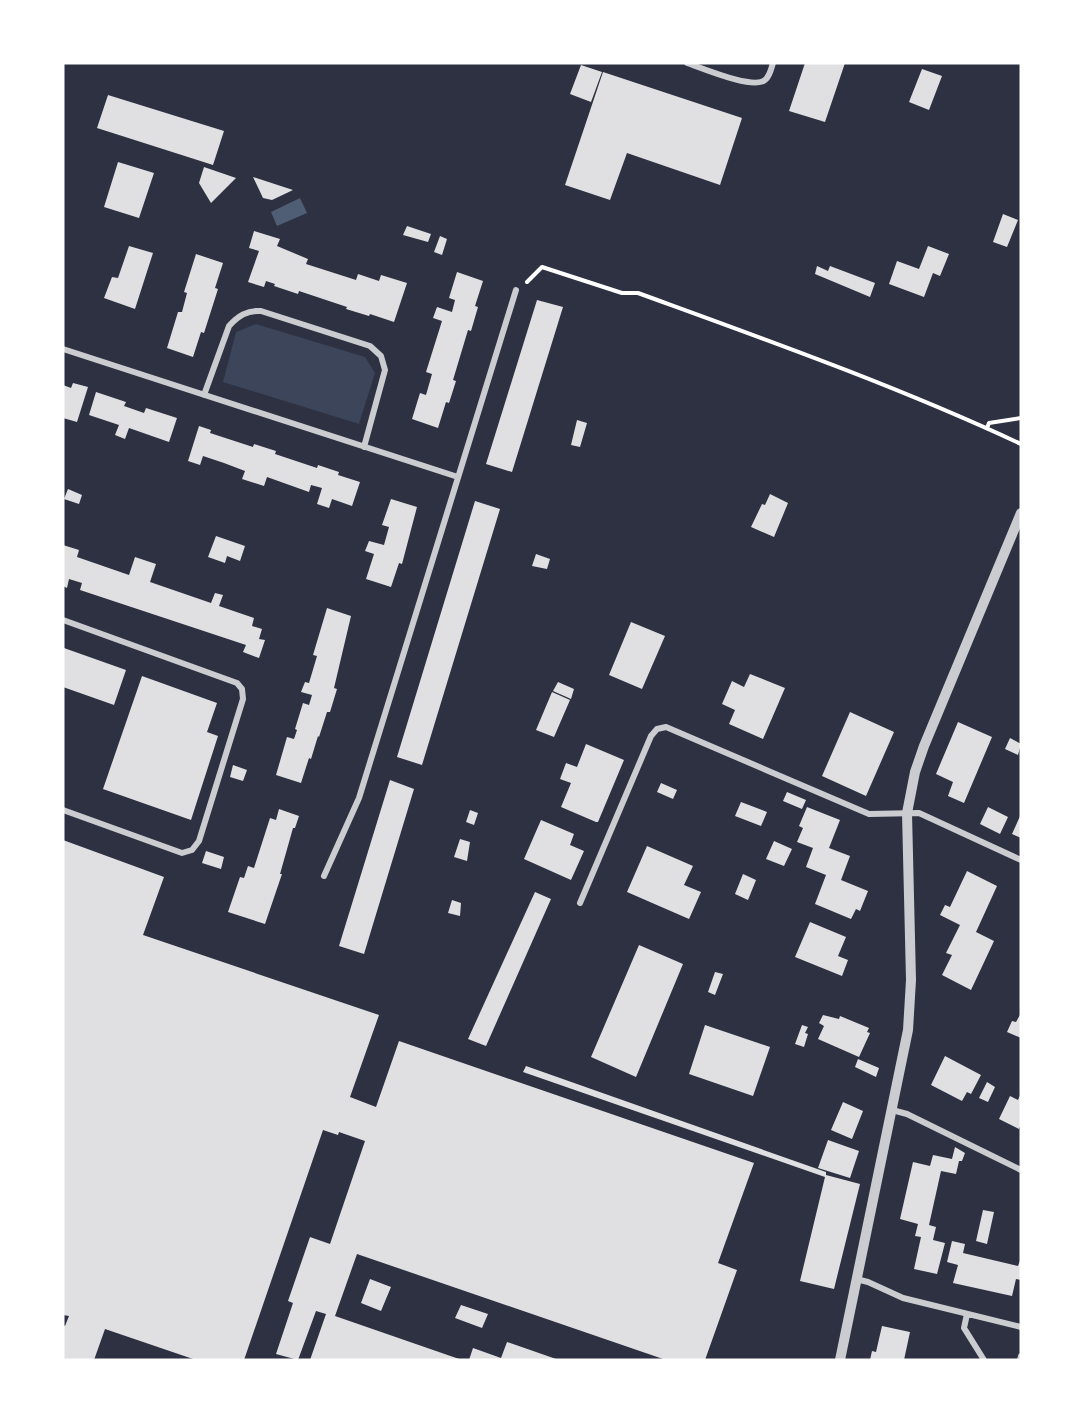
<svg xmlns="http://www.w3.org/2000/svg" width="1084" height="1423" font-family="'IBM Plex Sans',sans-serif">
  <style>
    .green { fill: #3c4559 }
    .water { fill: #4f5d75 }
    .building { fill: #e0e0e3 }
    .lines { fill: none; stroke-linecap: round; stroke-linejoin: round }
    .path { stroke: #fff; stroke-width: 4 }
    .minor { stroke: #caccd0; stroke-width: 6 }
    .tertiary { stroke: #caccd0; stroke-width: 10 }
  </style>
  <rect width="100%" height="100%" fill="#2d3142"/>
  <path class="green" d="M256,324l109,33 10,16 -16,51 -136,-42 13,-50z"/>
  <path class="water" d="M300,198l7,15 -30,13 -6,-14z"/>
  <path class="building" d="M805,63h40l-20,59 -36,-11z
    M581,65l21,7 -11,30 -21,-8z
    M922,69l20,7 -13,34 -20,-8z
    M603,72l139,46 -22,67 -93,-32 -17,47 -45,-15z
    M108,95l116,36 -11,34 -116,-37z
    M118,162l36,11 -15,45 -35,-11z
    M204,167l32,11 -25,25 -12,-20z
    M253,177l40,13 -21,10 -9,-2z
    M1003,214l15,6 -11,27 -14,-5z
    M407,226l24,8 -3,8 -25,-7z
    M254,231l26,8 -3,7 31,13 -2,5 50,16 2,-6 21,7 2,-6 26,8 -13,39 -24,-8 -1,2 -23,-7 1,-2 -48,-16 -1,3 -24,-8 1,-2 -9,-3 -2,6 -16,-5 11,-31 -10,-3z
    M440,236l7,3 -5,16 -8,-3z
    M129,246l24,7 -18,56 -31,-11 8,-21 6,1z
    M928,246l21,8 -9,22 -7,-3 -9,24 -35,-13 8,-23 22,8z
    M196,254l27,9 -8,25 3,1 -14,44 -3,-1 -8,25 -26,-9 11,-36h4l5,-19 -3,-1z
    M817,266l11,5 2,-5 45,17 -5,14 -55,-23z
    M457,272l26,9 -8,25 3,1 -7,24 -3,-1 -15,50 3,1 -7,22 -3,-1 -8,26 -26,-9 8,-26 6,2 6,-21 -6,-2 16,-51 -9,-3 4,-11 15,5 3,-12 -6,-2z
    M537,300l26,7 -51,165 -26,-8z
    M73,383l15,4 -11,35 -14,-4v-33l8,3z
    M96,392l30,10 -2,4 20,7 2,-5 31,10 -8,24 -40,-14 -4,11 -10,-4 4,-10 -30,-10z
    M577,420l10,3 -7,24 -9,-2z
    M199,426l12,4 -1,3 43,14 1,-3 22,7 -1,3 42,14 1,-3 21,7 -1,3 22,7 -8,24 -20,-7 -3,9 -12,-4 5,-16 -11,-3 -2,7 -42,-15 -3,9 -22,-7 3,-8 -21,-8 -21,-7 -3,9 -12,-4z
    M68,489l14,6 -3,9 -15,-5z
    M770,494l18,9 -14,34 -23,-10 11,-23 3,1z
    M391,499l26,8 -15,57 -3,-1 -8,24 -25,-8 8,-25 -9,-3 4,-10 15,4 5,-18 -7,-2z
    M475,501l25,8 -78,256 -25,-8z
    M216,536l29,10 -5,15 -13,-5 -2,7 -17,-6z
    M63,545l16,5 -2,7 52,18 6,-18 21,7 -6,18 61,21 4,-10 8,2 -4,11 35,12 -2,8 10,3 -3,10 6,1 -6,18 -16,-6 3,-7 -166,-55 2,-7 -13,-4 -2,9 -4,-2z
    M536,554l14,5 -3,10 -15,-3z
    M327,608l24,8 -17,72 3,1 -7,23h-3l-8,25 -1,-1 -7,23 -2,-1 -8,25 -25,-8 11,-38 7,2 3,-9 -2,-1 8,-26 6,2 3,-10 -11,-3 4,-10 4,1 8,-27 -4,-1z
    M631,622l34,14 -23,53 -33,-14z
    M64,648l62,22 -12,35 -51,-18z
    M750,674l35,14 -22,51 -34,-15 6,-14 -13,-6 10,-23 12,6z
    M142,676l75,27 -10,29 11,4 -27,84 -88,-31z
    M558,682l16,7 -3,10 -18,-8z
    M552,692l18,8 -16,37 -18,-7z
    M850,712l44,20 -28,64 -44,-20z
    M958,722l34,15 -28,66 -16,-7 5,-14 -17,-8z
    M1010,738l11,6 -3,11 -13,-6z
    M586,744l38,16 -26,62h-2l-35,-15 10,-24 -11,-4 6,-16 11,4z
    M233,765l14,5 -4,11 -13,-4z
    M390,780l24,9 -50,165 -25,-8z
    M661,783l16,7 -4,9 -16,-7z
    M787,792l19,8 -4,9 -19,-8z
    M741,802l26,10 -6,14 -26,-10z
    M807,807l33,13 -11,28 21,8 -9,24 27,11 -8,20 -4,-2 -5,10 -36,-15 11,-29 -20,-8 7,-19 -16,-6 6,-14 -4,-2z
    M988,807l20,10 -8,17 -20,-10z
    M279,809l20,7 -4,12h-2l-13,46h2l-17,50 -37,-12 12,-35 4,1 4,-12 6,2 16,-50 6,2z
    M470,810l8,3 -4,12 -8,-3z
    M1021,814v24l-9,-4z
    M541,820l33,14 -4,11 14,6 -13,29 -47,-21z
    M460,839l10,3 -3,19 -13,-4z
    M63,840l101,37 -21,58 236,80 -29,82 26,10 23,-66 355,122 -36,100 19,7 -32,90h-39l-309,-106 -22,62 127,44h-152l16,-46 -10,-3 -18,49 -22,-6 17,-51 -5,-2 22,-64 20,7 35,-103 -26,-9 -1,3 -15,-5 -79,230h-48l-91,-31 -11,31h-31v-35l2,1 4,-10 -6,-1z
    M774,841l18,8 -8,17 -18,-7z
    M647,846l46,20 -9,19 17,7 -12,27 -62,-27z
    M206,851l18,6 -3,12 -19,-6z
    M967,871l30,15 -21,46 18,9 -23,49 -29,-15 10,-20 -6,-2 14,-28 -20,-10 5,-10 5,2z
    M743,874l13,6 -8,20 -13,-6z
    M535,892l16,7 -65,147 -18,-7z
    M452,900l9,3 -1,13 -12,-3z
    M810,922l36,15 -8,19 10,4 -6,16 -47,-19z
    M639,945l44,19 -47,113 -45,-20z
    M715,972l8,2 -8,21 -7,-3z
    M1021,1013v25l-14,-6 5,-11 4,1z
    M823,1015l16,4 1,-3 29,12 -2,4 3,1 -11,24 -41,-18 6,-13 -5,-3z
    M705,1025l65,22 -17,49 -64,-22z
    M802,1025l6,2 -3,6 3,1 -4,13 -9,-3z
    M945,1056l36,19 -10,19 -4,-2 -5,9 -31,-16z
    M858,1059l21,9 -3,9 -21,-10z
    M526,1066l300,106v3l34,9 -26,105 -34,-8 25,-104 -302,-105z
    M987,1082l8,5 -7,15 -9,-4z
    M1021,1093v31l-2,5 -20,-10 11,-23 8,4z
    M843,1102l20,9 -11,28 -21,-9z
    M828,1140l31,11 -9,27 -32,-10z
    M955,1147l10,6 -3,8h-3l-3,13 -15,-3 -12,54 7,2 -3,13 12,3 -8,31 -23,-5 7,-32 -6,-1 3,-12 -18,-5 13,-57 17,4 3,-11 19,4z
    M983,1210l11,2 -7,32 -11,-3z
    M952,1241l13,3 -2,9 55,13 3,-8v22l-5,-1 -4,17 -59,-13 5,-18 -11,-3z
    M370,1279l21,8 -10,24 -20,-8z
    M461,1305l27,9 -6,14 -27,-10z
    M882,1326l28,6 -6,28h-34l2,-9 4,1z
    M507,1342l52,18h-90l4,-12 28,10z"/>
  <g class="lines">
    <path class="path" d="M527,282l15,-15 80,26h16c129,47 259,93 383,151
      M987,428l2,-5 32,-5"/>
    <path class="minor" d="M687,63c15,5 66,27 78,17 5,-4 6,-11 8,-17
      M63,349l395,128
      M204,395l25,-69c9,-10 18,-16 32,-15l109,35 11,10 4,14 -21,77
      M63,620l174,63 5,6 1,10 -44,142 -7,9 -10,3 -119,-43
      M324,876l35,-78 157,-508
      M580,903l71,-167 6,-7 9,-2 203,87 50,-1 102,47
      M892,1110l15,4 114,56
      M856,1279l12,3 35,16 118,29
      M967,1314l-3,14 20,32
      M1020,1360l1,-4"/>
    <path class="tertiary" d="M840,1360l68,-330 3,-50 -4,-167 8,-41 9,-26 97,-233"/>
  </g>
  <rect width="1084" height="1423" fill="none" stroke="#ffffff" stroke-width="129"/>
</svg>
